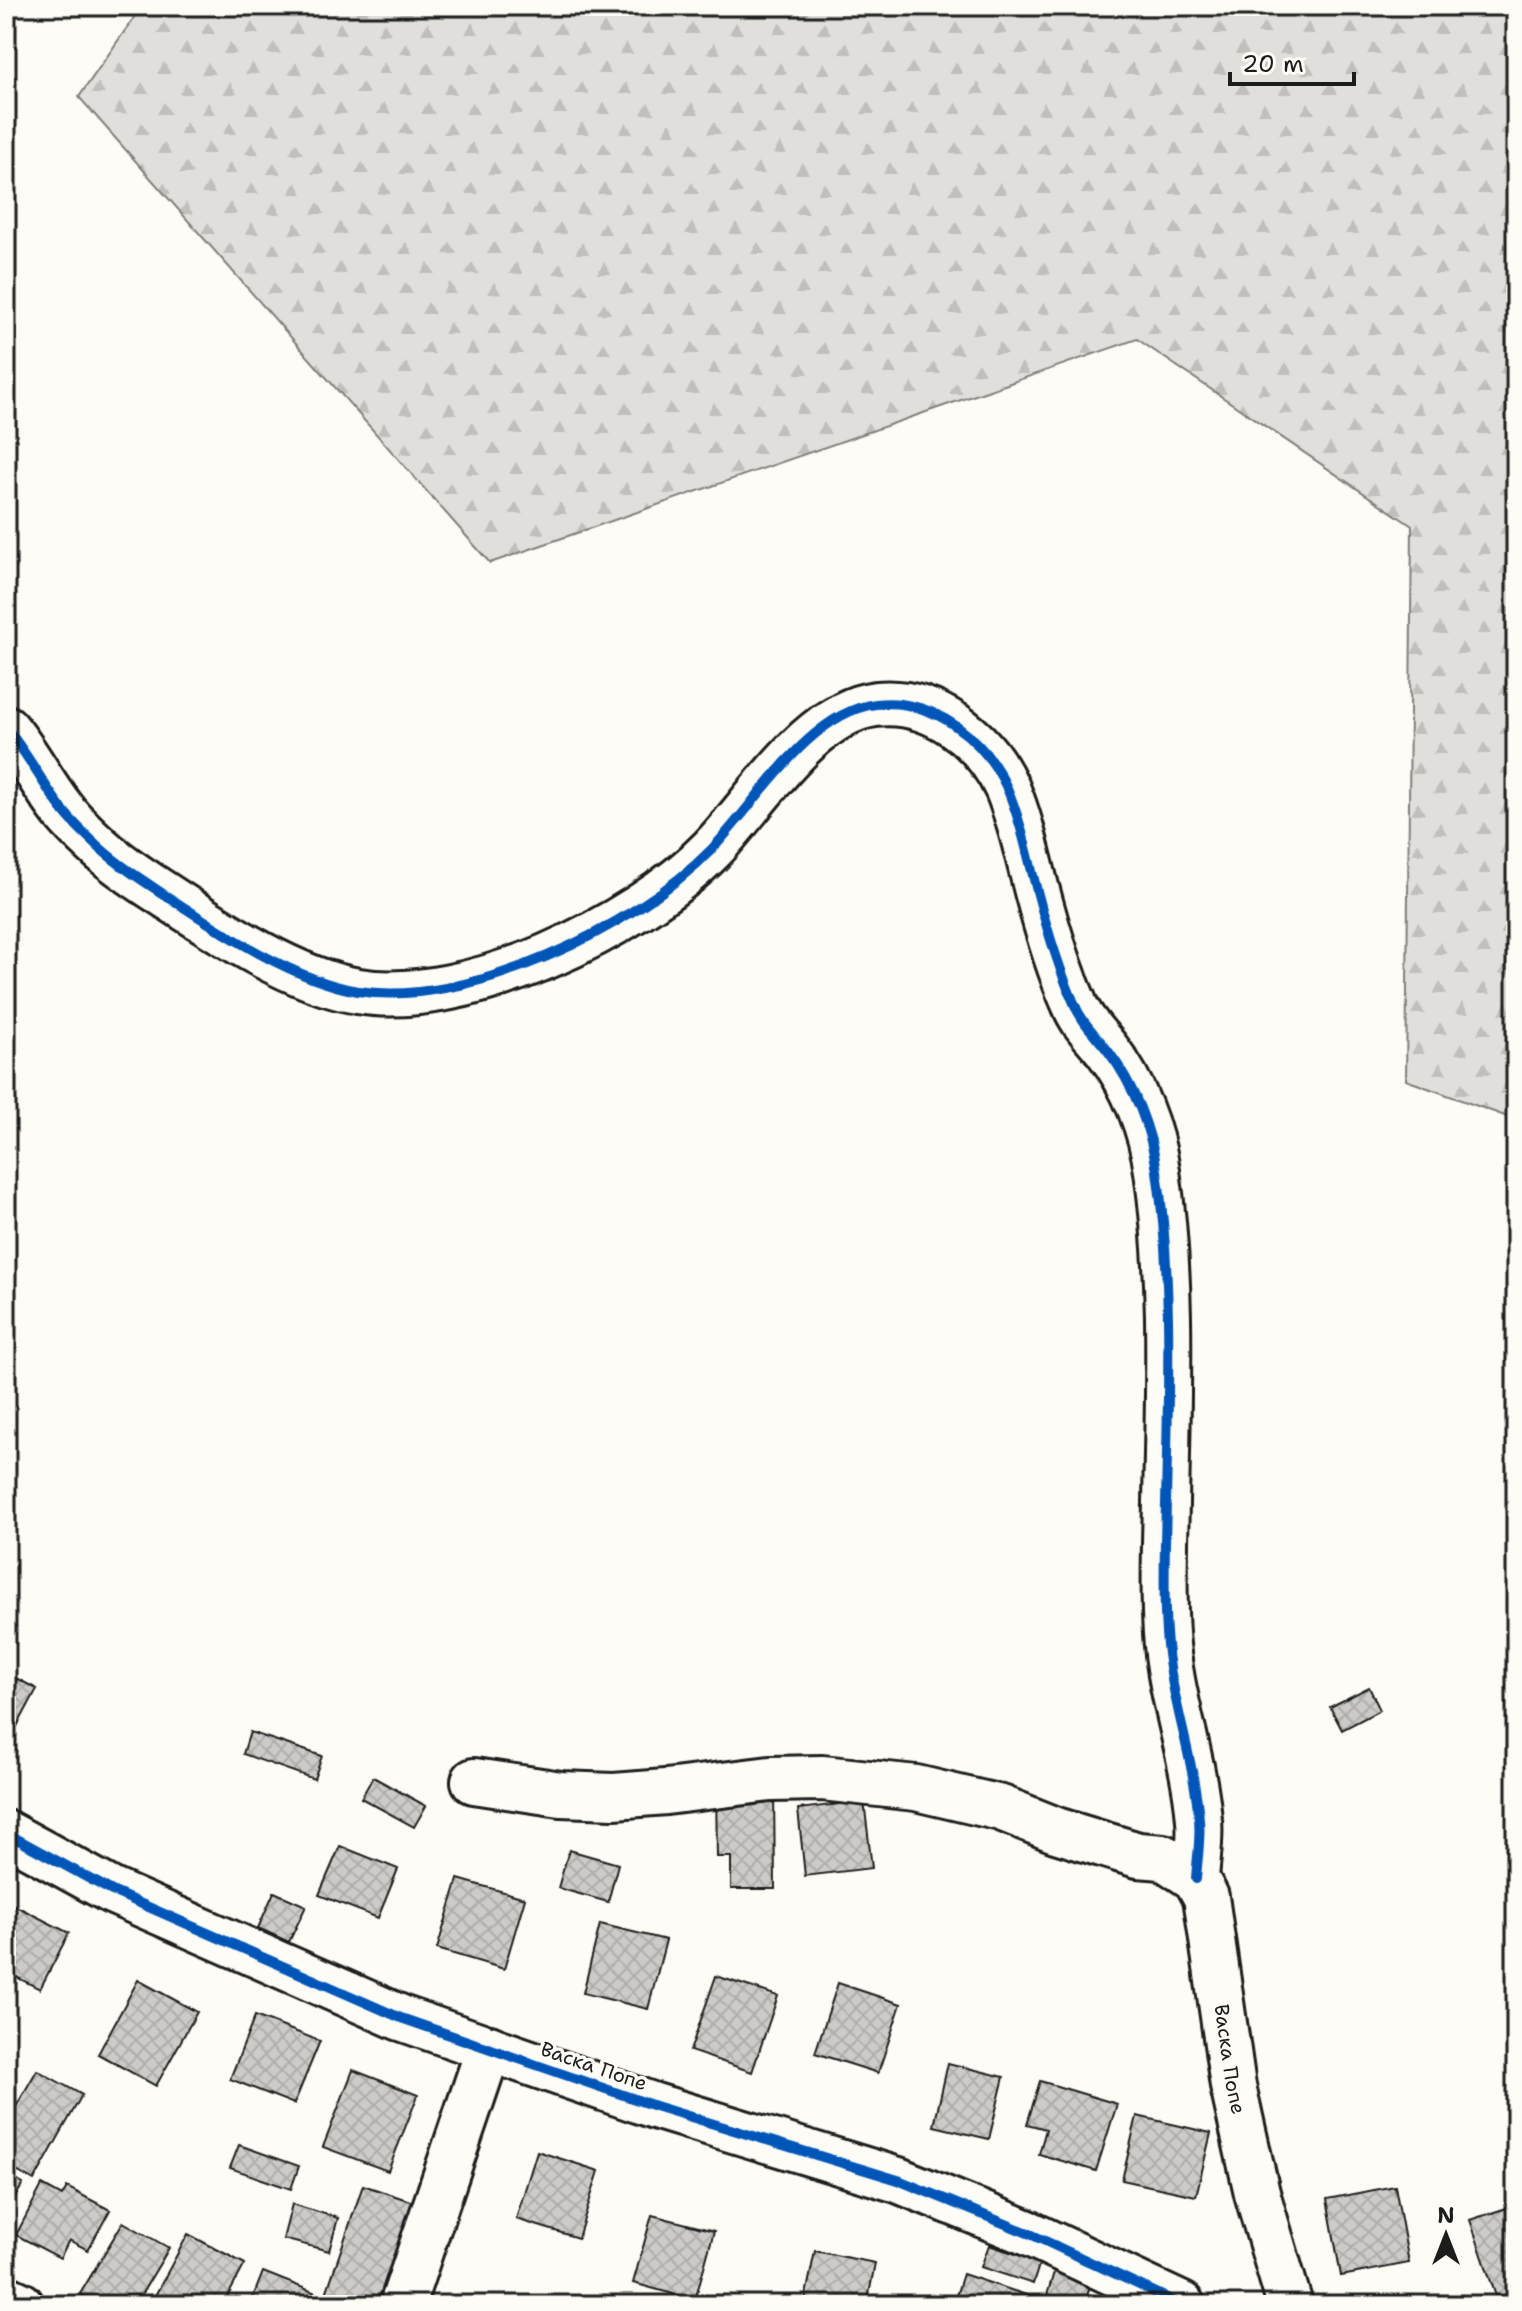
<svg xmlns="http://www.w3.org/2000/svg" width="1522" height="2311" font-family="'Shantell Sans',sans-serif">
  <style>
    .forest { fill: url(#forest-firs); stroke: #7e7e7c; stroke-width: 2 }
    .building { fill: url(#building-cross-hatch); stroke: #1c1c1c; stroke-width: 2 }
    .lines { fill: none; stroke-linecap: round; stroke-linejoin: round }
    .minor-casing { stroke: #1c1c1c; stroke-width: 50 }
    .minor { stroke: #fdfcf7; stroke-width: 44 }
    .cycleway-casing { stroke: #fdfcf7; stroke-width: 15 }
    .cycleway { stroke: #0057b8; stroke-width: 10 }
    .labels { text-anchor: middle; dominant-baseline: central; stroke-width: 7; stroke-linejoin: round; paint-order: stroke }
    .street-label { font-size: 20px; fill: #1c1c1c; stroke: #fdfcf7 }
  </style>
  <defs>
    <pattern id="forest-firs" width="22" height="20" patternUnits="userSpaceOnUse" patternTransform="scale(2)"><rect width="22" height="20" fill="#e0dfdb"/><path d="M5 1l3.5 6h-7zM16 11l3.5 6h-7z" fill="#c0bfbb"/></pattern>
    <pattern id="building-cross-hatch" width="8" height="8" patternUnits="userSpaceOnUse" patternTransform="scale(2)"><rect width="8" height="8" fill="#cccbc8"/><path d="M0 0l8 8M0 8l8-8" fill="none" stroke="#afaeab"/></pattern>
  </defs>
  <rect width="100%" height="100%" fill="#fdfcf7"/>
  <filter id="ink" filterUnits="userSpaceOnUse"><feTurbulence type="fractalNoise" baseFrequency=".0125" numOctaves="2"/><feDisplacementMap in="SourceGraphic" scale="16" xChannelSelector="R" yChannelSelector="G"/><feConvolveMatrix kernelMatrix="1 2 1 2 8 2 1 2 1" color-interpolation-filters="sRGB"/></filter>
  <g filter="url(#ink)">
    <path class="forest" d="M142,6h1374v1114l-110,-40 6,-554 -275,-187 -647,224 -411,-466z"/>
    <path class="building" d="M6,1673l31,16 -31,58z
      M1369,1687l11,23 -38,20 -12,-23z
      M250,1732l72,24 -8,23 -71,-25z
      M373,1777l53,29 -12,21 -53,-29z
      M716,1790h58l1,99h-44v-32h-14z
      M864,1801l8,67 -67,8 -7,-67z
      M340,1846l58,23 -20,49 -59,-23z
      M569,1850l49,14 -10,38 -50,-14z
      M458,1879l67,19 -21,71 -67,-20z
      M274,1892l32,14 -17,36 -31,-14z
      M8,1902l61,31 -29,56 -34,-17z
      M600,1924l66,16 -18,69 -65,-16z
      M716,1976l62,20 -26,76 -62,-21z
      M138,1980l59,32 -41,74 -58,-32z
      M838,1983l63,21 -23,69 -63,-20z
      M255,2016l65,25 -26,63 -64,-25z
      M948,2063l56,14 -15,62 -55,-13z
      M37,2070l45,25 -48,86 -28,-16v-41z
      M353,2070l65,25 -30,76 -65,-24z
      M1040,2081l77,23 -21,67 -57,-17 7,-25 -19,-5z
      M1137,2116l74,17 -15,63 -74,-16z
      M239,2145l60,21 -8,23 -61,-21z
      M537,2151l62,20 -21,67 -62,-19z
      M6,2174l17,10 -17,28z
      M42,2185l20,11 5,-9 43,23 -22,40 -19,-10 -9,18 -44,-23z
      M363,2185l53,18 -34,102h-24l-32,-11z
      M1395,2186l14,77 -68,13 -14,-77z
      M292,2204l46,14 -9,33 -46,-12z
      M1516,2205v94l-17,6 -29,-85z
      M652,2215l62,16 -19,69 -62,-17z
      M123,2222l46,26 -34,57h-37l-18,-11z
      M188,2234l57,30 -22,41h-73z
      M989,2245l51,17 -7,22 -52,-17z
      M815,2251l60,12 -8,42h-63z
      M1055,2269l37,11 -8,25h-40z
      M263,2272l53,21 -5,12h-61z
      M963,2274l72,24 -2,7h-80z"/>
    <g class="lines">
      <defs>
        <g id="minor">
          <path d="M6,728c23,27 38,60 61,87 10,12 22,23 34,34 20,18 44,33 67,48 53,35 127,84 190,94 109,18 278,-64 353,-141 45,-46 98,-138 165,-146 57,-6 108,34 131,84 14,33 21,69 30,103 10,38 21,76 37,112 7,19 22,32 34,48 26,34 43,78 49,120 16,109 11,222 9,332 -1,43 -3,87 0,130 4,64 28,124 33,187 2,19 -2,40 -3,59"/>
          <path id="s1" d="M474,1781l87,13 53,2 52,-4 104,-13 52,-1 94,10 85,20 55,22 82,25 25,2 33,22 10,18 27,189 24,107 33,112"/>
          <path d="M6,1833l106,58 289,127 254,88 243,74 130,53 154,72"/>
          <path d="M6,2298l15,7"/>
          <path d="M402,2305l87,-257"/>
        </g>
      </defs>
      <use href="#minor" class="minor-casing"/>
      <use href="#minor" class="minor"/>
      <defs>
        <path id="cycleway" d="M6,728c23,27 38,60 61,87 10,12 22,23 34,34 20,18 44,33 67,48 53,35 127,84 190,94 109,18 278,-64 353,-141 45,-46 98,-138 165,-146 57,-6 108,34 131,84 14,33 21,69 30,103 10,38 21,76 37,112 7,19 22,32 34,48 26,34 43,78 49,120 16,109 11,222 9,332 -1,43 -3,87 0,130 4,64 28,124 33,187 2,19 -2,40 -3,59
          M6,1833l106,58 289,127 254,88 243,74 130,53 154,72"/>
      </defs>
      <use href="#cycleway" class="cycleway-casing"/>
      <use href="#cycleway" class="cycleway"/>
    </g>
  </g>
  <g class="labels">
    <g class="street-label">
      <text stroke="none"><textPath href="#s1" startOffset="926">Васка Попе</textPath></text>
      <text transform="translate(594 2066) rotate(19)">Васка Попе</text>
    </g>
  </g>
  <rect width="1522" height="2311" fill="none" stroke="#fdfcf7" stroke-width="32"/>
  <rect x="16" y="16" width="1490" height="2279" fill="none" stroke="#1c1c1c" stroke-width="3" filter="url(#ink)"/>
  <g transform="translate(1446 2235)" stroke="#fdfcf7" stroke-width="6" paint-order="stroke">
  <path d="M0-6L14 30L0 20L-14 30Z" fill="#1c1c1c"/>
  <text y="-12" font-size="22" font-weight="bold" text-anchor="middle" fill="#1c1c1c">N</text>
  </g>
  <path d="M1230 72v12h124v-12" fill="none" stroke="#1c1c1c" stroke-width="4"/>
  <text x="1242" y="72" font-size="24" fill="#1c1c1c" stroke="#fdfcf7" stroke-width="6" paint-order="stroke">20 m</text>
</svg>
